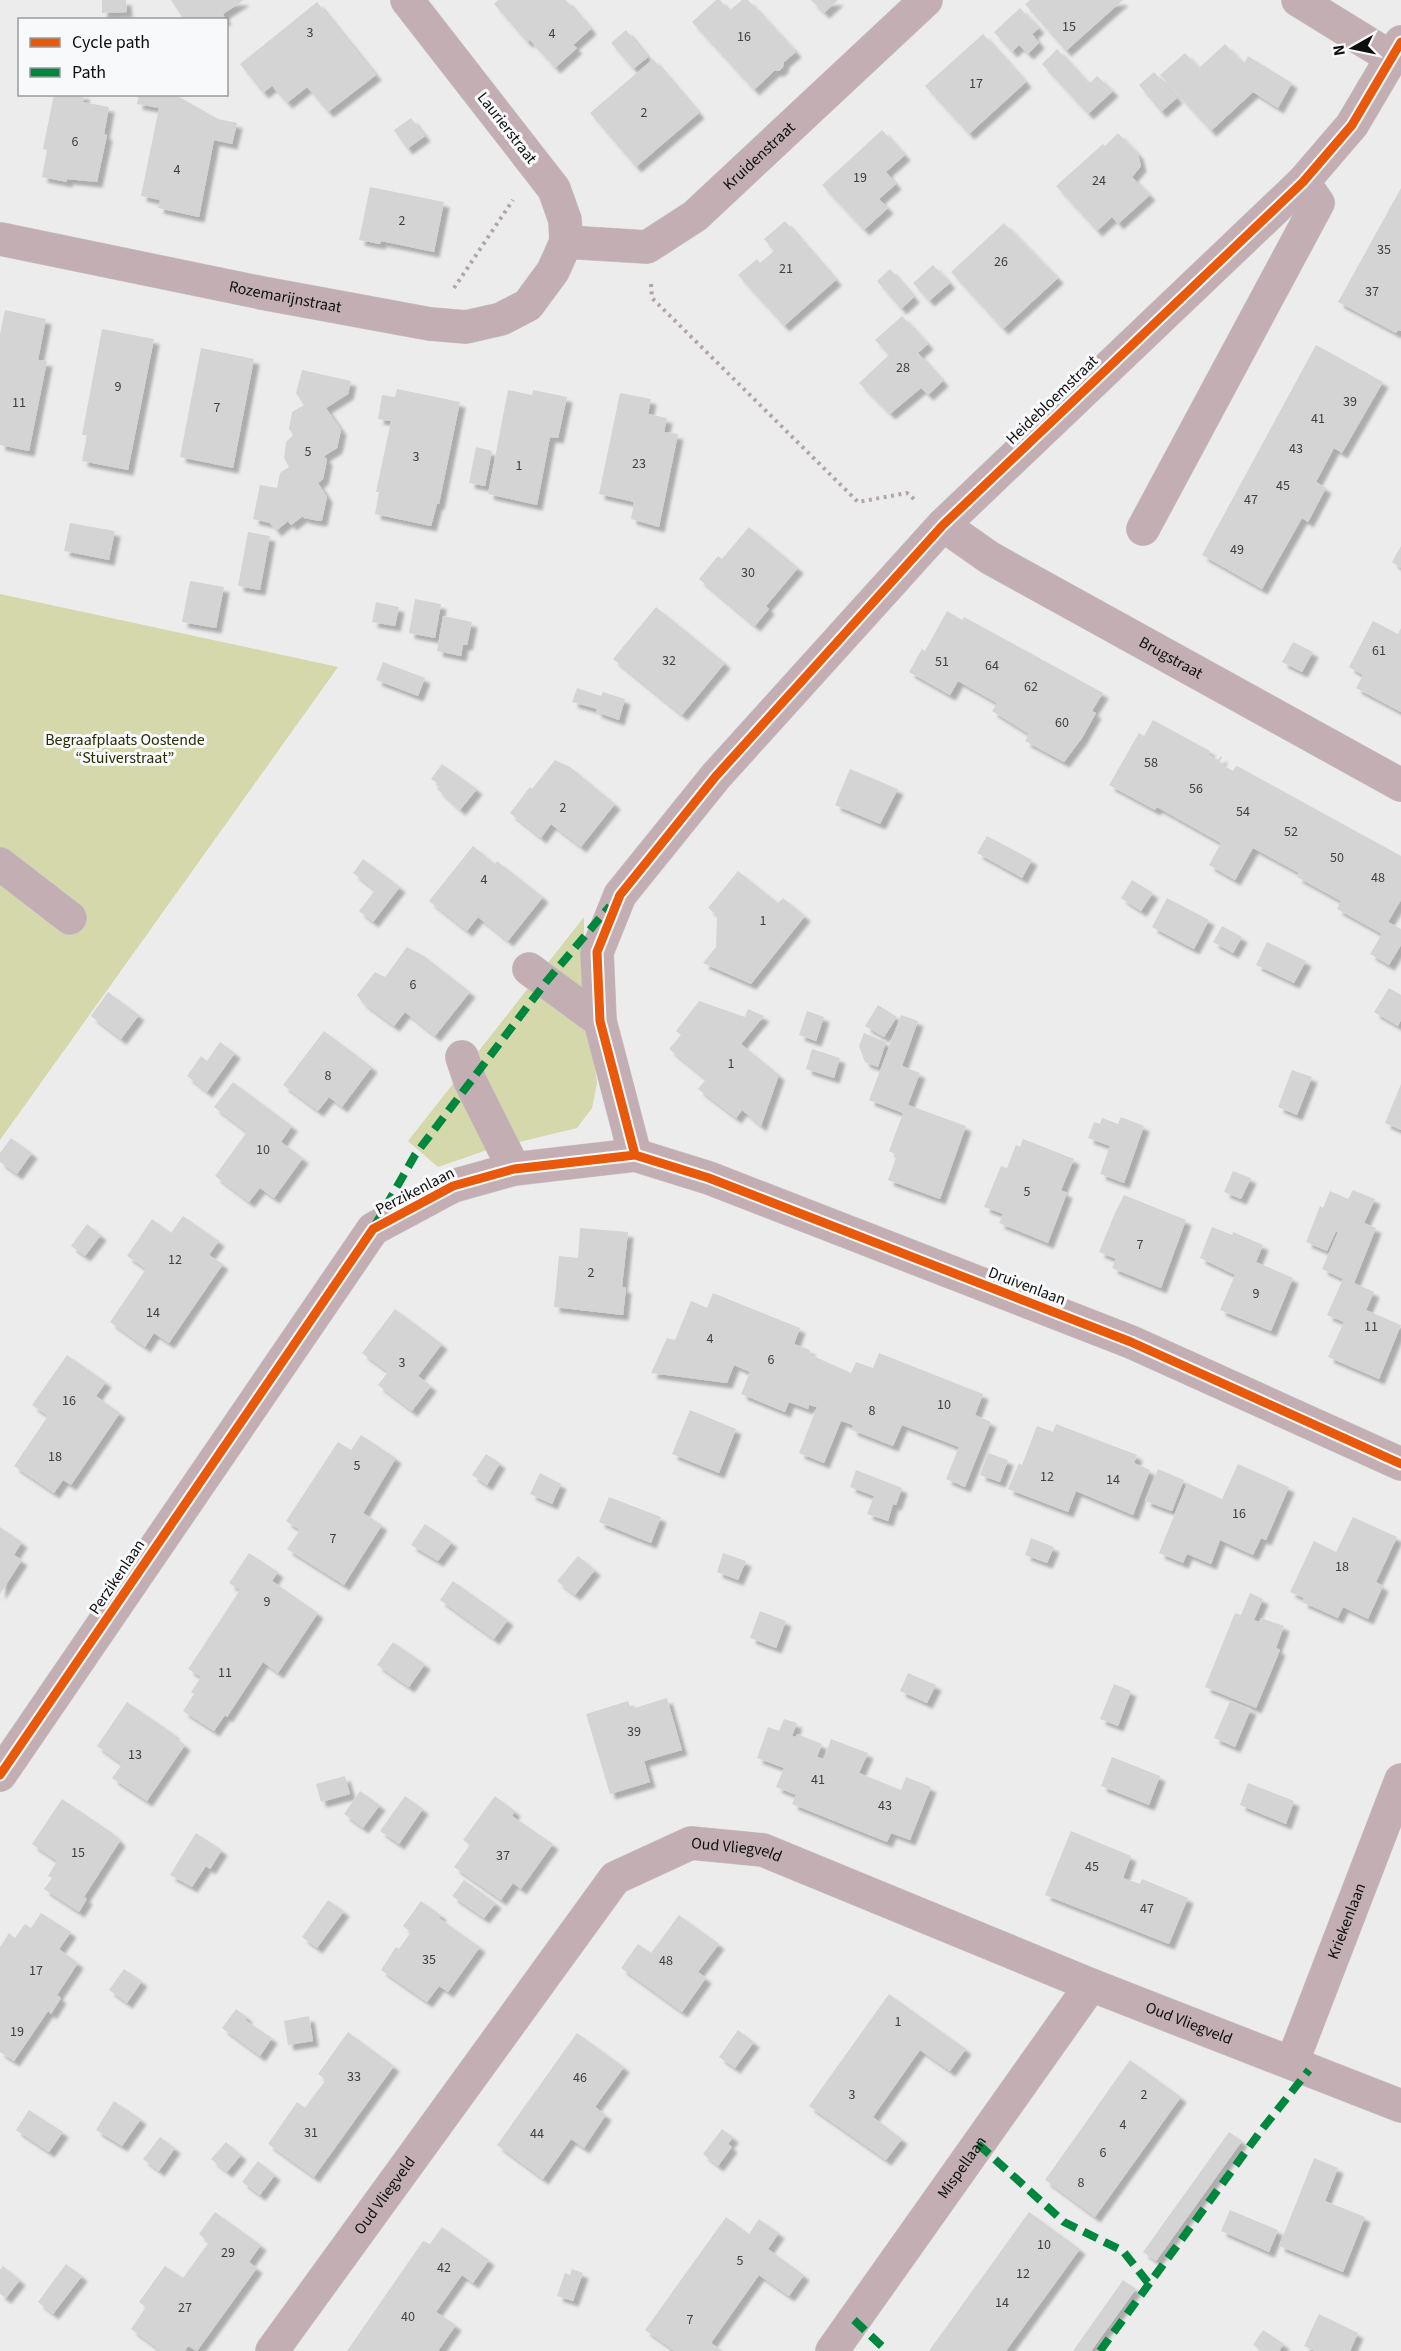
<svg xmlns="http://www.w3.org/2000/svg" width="1401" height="2351" font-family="'Source Sans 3',sans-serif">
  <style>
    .green { fill: #d4d8ab }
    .building { fill: #d5d4d4; filter: url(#shadow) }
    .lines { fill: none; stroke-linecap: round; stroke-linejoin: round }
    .minor-casing { stroke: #c8c8c9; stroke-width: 34 }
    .path { stroke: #b1a6a8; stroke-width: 4; stroke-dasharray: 3 4.5; stroke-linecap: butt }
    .minor { stroke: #c3afb3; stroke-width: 33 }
    .quiet { stroke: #00873e; stroke-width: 8; stroke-dasharray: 15 8; stroke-linecap: butt }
    .cycleway-casing { stroke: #f8f9fb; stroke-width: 13 }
    .cycleway { stroke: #e8590c; stroke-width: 9 }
    .labels { text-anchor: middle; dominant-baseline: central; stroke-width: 6; stroke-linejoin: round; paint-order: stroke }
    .number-label { font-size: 14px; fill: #414041 }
    .street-label { font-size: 16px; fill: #0e0e0f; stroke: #f8f9fb }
    .park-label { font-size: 16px; fill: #2a2c02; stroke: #f8f9fb }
  </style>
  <defs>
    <filter id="shadow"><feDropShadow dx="5.5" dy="5.5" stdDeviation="1.5" flood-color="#0004"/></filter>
  </defs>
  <rect width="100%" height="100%" fill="#ececec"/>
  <path class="green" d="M0,594l338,73 -338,473z
    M584,917v76l13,90 -5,25 -15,20 -90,22 -49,17 -30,-26z"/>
  <path class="building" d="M102,0h24l1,12 -25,1z
    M171,0h73l-21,14 3,6h-42z
    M498,0h68l25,29 -18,16 4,3 -22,20 -25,-28 -3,2 -33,-38z
    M716,0h4l9,11 13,-11h6l48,52 -12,10 -1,5 -4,4h-5l-20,19 -62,-68z
    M811,0h27l-14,13z
    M1030,0h93l-57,51 -41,-47z
    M317,2l59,73 -48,37 -21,-25 -20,16 -15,-17 -9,7 -23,-29z
    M1020,8l19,20 -7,6 7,9 -11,11 -9,-9 -7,7 -18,-20z
    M626,30l22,27 -15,12 -22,-26z
    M983,34l43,48 -57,52 -44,-48z
    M1225,44l19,20 4,-8 44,27 -14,25 -25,-16 -42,39 -51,-56 25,-22 14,15z
    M1057,49l32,35 8,-8 16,15 -25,23 -46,-50z
    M653,59l46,54 -63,54 -46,-54z
    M1154,72l23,26 -16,14 -22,-27z
    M54,94h30l-1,8 26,5 -5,27 3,1 -10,47 -30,-3v3l-25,-5 5,-27 -4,-1z
    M139,94h35l44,25 19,4 -5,21 -18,-4 -15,77 -41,-9 2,-8 -19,-4 18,-88 -22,-4z
    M411,118l14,18 -18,13 -13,-19z
    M882,130l23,25 -19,17 10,12 -17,15 9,9 -24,22 -42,-45z
    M1118,133l20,21 3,12 -9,11 18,18 -32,29 -6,-7 -15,14 -41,-45 47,-42 2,2z
    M370,187l74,15 -10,50 -53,-11 -1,3 -21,-4z
    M1401,188v143l-3,-1 -2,3 -58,-31z
    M785,221l51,59 -52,46 -46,-51 19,-16 3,4 14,-12 -10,-12z
    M1004,223l54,55 -55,51 -52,-57z
    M933,265l17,18 -21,18 -16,-18z
    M890,269l24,28 -13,12 -24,-28z
    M5,310l41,9 -8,41 9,1 -18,90 -29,-6v-111z
    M902,316l26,28 -10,9 25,28 -15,14 -7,-7 -31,26 -31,-31 30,-28 -14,-15z
    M102,329l52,10 -26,131 -46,-9 5,-26h-5z
    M1316,345l67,37 -41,71 -8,-5 -18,34 10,6 -18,34 -6,-4 -40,71 -60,-34z
    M201,348l53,11 -21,109 -53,-11z
    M302,370l49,11 -3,13 -22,14 15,22 -4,18 -13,8 3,4 -4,19 -5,4 9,14 -5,23 -2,1 -16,-3 -1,-2 -12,9 -3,-4 -12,10 -6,-8 -17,-4 7,-34 17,3 3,-15 9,-6 -5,-9 2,-16 7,-7 -4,-6 3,-17 12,-7 -8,-12z
    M397,389l63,13 -21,102h-2l-6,22 -56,-12 4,-22h-3l15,-71 -13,-2 4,-24 13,2z
    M508,390l24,5 1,-5 34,7 -9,41 -8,-1 -13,68 -49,-11z
    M620,393l31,6 -3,15 19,4 -3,14 14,2 -19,93 -28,-8 3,-17 -35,-8z
    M476,447l16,4 -7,35 -16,-3z
    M70,523l45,8 -6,29 -45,-9z
    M749,527l49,41 -32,38 3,3 -14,17 -56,-47 19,-23 4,3z
    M248,532l22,4 -10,54 -22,-4z
    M1401,546v22l-9,-6z
    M190,581l34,6 -8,41 -34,-6z
    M415,599l26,5 -6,34 -26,-5z
    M376,602l23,5 -4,19 -23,-4z
    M656,607l69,56 -43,52 -69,-56z
    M947,611l15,9 2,-3 139,76 -11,18 4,2 -14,25 -18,24 -39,-21 4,-7 -37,-23 5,-8 -39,-22 -8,14 -41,-23 13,-23 3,2z
    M443,616l29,6 -5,23h-4l-2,11 -24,-5z
    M1373,621l25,13 3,-6v84l-45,-24 7,-13 -14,-8z
    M1293,642l20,10 -11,20 -20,-10z
    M383,662l42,16 -7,18 -42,-16z
    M577,688l24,8 2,-4 22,7 -6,21 -23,-8 1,-3 -25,-7z
    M1153,720l57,31 -2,3 10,6 3,-4 1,1 -3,6 14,8 3,-5 3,1 162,89v44l-13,22 13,7v16l-12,20 -19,-11 12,-20 -45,-25 4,-8 -44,-24 2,-4 -46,-25 -18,32 -26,-15 12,-22 -64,-36 -2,3 -46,-25 30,-52 5,3z
    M555,760l15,7 45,37 -34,43 -30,-23 -10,14 -31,-25 20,-26 2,2z
    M442,764l35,25 -17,21 -23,-21 3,-4 -9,-6z
    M850,769l48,20 -18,35 -45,-19z
    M987,836l45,24 -10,18 -45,-25z
    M473,846l22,18 2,-3 46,36 -35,44 -30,-24 -11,14 -38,-30z
    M363,859l37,28 -27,35 -14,-11 16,-21 -22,-17z
    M738,871l40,32 5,-5 22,18 -54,68 -48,-21 13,-16 1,-32 -9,-7z
    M1132,880l21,13 -12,18 -20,-13z
    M1167,898l42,22 -15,29 -42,-22z
    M1222,926l20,11 -9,16 -20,-11z
    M1267,942l39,19 -12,22 -38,-18z
    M407,947l17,9 46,36 -35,44 -30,-24 -11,14 -31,-23 -6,-8 18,-23 10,5z
    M1389,988l12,7v25l-3,6 -24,-14z
    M108,992l31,23 -18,24 -30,-23z
    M699,1001l46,16 3,-8 16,7 -23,28 38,31 -18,51 -19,-16 -6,8 -38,-29 8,-10 -37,-30 12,-14 -5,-4z
    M878,1005l19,12 -13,20 -19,-11z
    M807,1011l17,6 -8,24 -17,-6z
    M901,1015l17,6 -16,45 18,7 -12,32 58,21 -26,73 -52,-19 9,-25 -8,-4 14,-38 -34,-13z
    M324,1031l48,36 -30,40 -13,-10 -11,14 -35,-26z
    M864,1033l22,9 -8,25 -13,-5 -6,-16z
    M220,1042l15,11 -28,39 -20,-16 14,-20 6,5z
    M812,1049l28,9 -6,20 -28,-9z
    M1292,1070l20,7 -15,38 -19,-8z
    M233,1082l59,44 -11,16 22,16 -29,40 -14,-10 -11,14 -34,-26 32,-44 -33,-25z
    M1401,1084v46l-16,-7z
    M1121,1117l23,9 -20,57 -24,-9 10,-28 -22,-8 6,-16 6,2 2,-6 16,6z
    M11,1138l21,15 -15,21 -17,-12v-9z
    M1023,1139l51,20 -13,31 6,3 -19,50 -49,-20 4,-9 -19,-7 17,-41 6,2 9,-23 4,2z
    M1233,1171l18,7 -10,21 -17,-7z
    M1353,1190l22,9 -11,24 12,5 -22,55 20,9 -8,18 35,15 -22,54 -51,-22 16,-35 -17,-7 16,-36 -21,-10 16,-37 -2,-1 -9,20 -21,-9 14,-36 3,2 7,-17 18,8z
    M1124,1195l62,25 -25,68 -49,-20 4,-9 -17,-7 16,-39z
    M183,1216l36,25 -10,14 14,9 -54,79 -15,-10 -9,14 -35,-25 36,-53 -19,-13 25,-37 19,14z
    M87,1224l14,11 -16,21 -14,-10z
    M1212,1227l20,8 1,-3 30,13 -7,17 37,16 -22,53 -51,-21 15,-35 -35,-17z
    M580,1228l48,4 -6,55 4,1 -3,27 -69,-8 5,-51 19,2z
    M713,1293l87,35 -6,16 16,6 -1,4 42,19 5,-11 17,6 6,-15 104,41 -8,21 16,7 -26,65 -19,-8 13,-32 -57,-22 -9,21 -41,-16 1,-5 -12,-4 -17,42 -25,-10 18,-46 -8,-2 -1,4 -19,-7 -4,10 -44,-18 9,-22 -16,-7 -7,18 -76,-10 16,-35 8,2 16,-39 16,7z
    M395,1309l47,35 -24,32 13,10 -19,25 -34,-26 10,-13 -26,-19z
    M67,1355l39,27 -10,14 24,17 -49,72 -8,-5 -9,13 -40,-27 34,-50 -16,-11z
    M690,1410l46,19 -17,44 -47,-19z
    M1056,1424l81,31 -3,8 16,7 -17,45 -57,-24 -8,21 -60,-23 11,-26 3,2 15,-39 16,6z
    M361,1435l35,23 -33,55 19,12 -38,60 -57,-36 13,-19 -14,-9 52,-79 13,8z
    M988,1453l20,7 -8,22 -20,-7z
    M486,1454l14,9 -13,22 -15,-10z
    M1238,1464l51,23 -23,53 -5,-2 -8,17 -33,-15 -9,24 -24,-10 -4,9 -24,-10 28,-70 35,16z
    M1158,1469l26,11 -12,31 -27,-10z
    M856,1470l46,18 -6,17 -3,-1 -5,17 -21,-7 7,-18 -24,-9z
    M540,1473l21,11 -9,20 -22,-10z
    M609,1497l52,20 -10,26 -52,-21z
    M1353,1517l44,20 -21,45 7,4 -15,33 -25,-12 -5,11 -36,-16 2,-4 -14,-6 24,-51 22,11z
    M425,1524l27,18 -14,19 -27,-16z
    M0,1527l22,15 -8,13 8,5 -22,34z
    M1031,1538l23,9 -7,16 -22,-8z
    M249,1553l29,19 -6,9 46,32 -40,60 -15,-11 -36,55 -2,-2 -11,16 -31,-20 11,-17 -3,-2 10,-15 -13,-8 52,-79 -11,-7z
    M723,1553l23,8 -8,19 -21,-8z
    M578,1556l17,14 -20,25 -18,-14z
    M453,1581l55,39 -14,19 -54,-39z
    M1250,1593l13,6 -9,21 5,2 2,-4 23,8 -8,22 4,2 -24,58 -51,-21 30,-74 6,2z
    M760,1611l26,10 -10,27 -26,-10z
    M393,1642l32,22 -16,23 -32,-22z
    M908,1673l28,12 -9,18 -27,-12z
    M1114,1684l17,7 -13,35 -18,-7z
    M667,1698l15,52 -38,11 6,21 -40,12 -24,-80 42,-13 3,8z
    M1230,1701l21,8 -16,38 -21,-9z
    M127,1702l47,32 -1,2 12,9 -38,56 -35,-23 10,-14 -25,-18z
    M784,1719l13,4 -5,13 4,1 1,-3 25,10 -5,13 7,2 7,-20 37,14 -9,20 42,17 5,-13 25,10 -21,53 -19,-7 -4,9 -95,-38 4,-9 -20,-8 8,-19 -27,-10 11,-31 11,4z
    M1112,1757l48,19 -11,29 -48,-19z
    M345,1776l5,18 -29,8 -5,-18z
    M1248,1783l46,18 -8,23 -46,-19z
    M360,1791l20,14 -17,23 -19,-14z
    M405,1796l18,13 -24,35 -19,-13z
    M495,1796l20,15 -3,5 41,28 -32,45 -8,-6 -12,17 -47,-33 16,-22 -7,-5z
    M62,1799l49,33 9,9 -36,56 3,2 -8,13 -35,-23 8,-11 -4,-2 9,-15 -25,-17z
    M1071,1831l60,25 -8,22 17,6 2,-5 46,19 -19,46 -124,-49z
    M196,1833l26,17 -12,19 -4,-3 -14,21 -22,-12z
    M464,1880l32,23 -12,15 -32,-22z
    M328,1900l16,11 -27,37 -15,-11z
    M421,1901l20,14 -2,3 41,29 -32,45 -9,-6 -12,16 -46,-32 15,-23 3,2 12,-17 -8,-6z
    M41,1913l30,19 -12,17 19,14 -21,32 4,3 -10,16 -3,-3 -34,50 -14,-9v-105l9,-14 6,5 10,-14 6,4z
    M679,1915l40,29 -21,28 8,6 -24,34 -61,-44 17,-24 13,9z
    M124,1969l18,12 -15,22 -18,-13z
    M889,1994l77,55 -16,22 -30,-21 -47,67 29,22 -16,21 -77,-54z
    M236,2009l11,8 -2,3 27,18 -12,18 -38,-28z
    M309,2016l4,25 -25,4 -4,-24z
    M738,2030l16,12 -19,26 -16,-11z
    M348,2032l46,34 -80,111 -46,-33 29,-42 8,6 10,-14 11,-14 -8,-6z
    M577,2033l47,34 -29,40 11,8 -22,33 -13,-9 -28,40 -46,-34z
    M1130,2060l51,37 -86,120 -50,-37z
    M114,2101l27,18 -19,27 -26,-16z
    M29,2110l34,22 -14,20 -33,-22z
    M722,2129l11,8 -5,7 4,3 -14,19 -15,-12z
    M1229,2132l13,9 -86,120 -13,-9z
    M160,2137l15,11 -16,23 -16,-12z
    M226,2142l15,13 -14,17 -16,-13z
    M1314,2158l24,10 -13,33 40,16 -22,55 -64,-26z
    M258,2161l17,14 -15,20 -18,-13z
    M1230,2210l48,20 -9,22 -48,-21z
    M215,2212l46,33 -12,17 8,6 -60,83 -9,-5 -3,5h-24l-30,-22 15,-22 -7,-5 26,-36 18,12 26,-36 -10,-8z
    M1029,2212l51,37 -21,29 -53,73h-77z
    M726,2217l23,17 10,-15 20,14 -11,16 36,26 -15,21 -30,-21 -48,68 12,8h-48l-30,-21z
    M442,2227l47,33 -16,23 -11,-8 -26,37 20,13 -18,26h-91l76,-110 7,3z
    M66,2264l16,12 -29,38 -15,-12z
    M3,2266l17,14 -14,18 -6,-4v-24z
    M572,2269l11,4 -10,28 -16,-5 8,-23 5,2z
    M1123,2280l13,9 -21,29 -24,33h-18z
    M1319,2314l39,19 -8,18h-35l-11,-5z
    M1263,2330l21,14 -5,7h-18l-8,-6z"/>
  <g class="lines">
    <defs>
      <g id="minor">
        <path d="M1298,0l94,58"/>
        <path id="s1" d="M0,239l262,54 168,31 36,3 35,-8 27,-14 25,-34 13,-29 -1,-22 -11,-31 -147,-189"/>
        <path id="s2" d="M566,242l81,5 48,-31 231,-216"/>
        <path id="s3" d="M943,525l47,33 411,227"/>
        <path d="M1143,529l175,-326 -15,-21"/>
        <path d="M0,864l70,54"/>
        <path d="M529,969l71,52"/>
        <path d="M462,1057l8,24 44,88"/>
        <path d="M635,1155l-35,-134 -3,-69 23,-57 96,-119 227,-251 360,-343 49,-57 49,-83"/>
        <path d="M0,1775l373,-546 80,-43 61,-17 121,-14 74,23 422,164 270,122"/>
        <path id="s4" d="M1292,2063l109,-283"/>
        <path id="s5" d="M272,2351l343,-473 76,-35 72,7 328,135 310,121"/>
        <path id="s6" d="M832,2351l259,-366"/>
      </g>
    </defs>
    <use href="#minor" class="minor-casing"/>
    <path class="path" d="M651,284l1,14 206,204 49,-9 8,7
      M454,288l59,-88"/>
    <use href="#minor" class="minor"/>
    <path class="quiet" d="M374,1227l41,-72 131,-173 64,-76
      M978,2144l86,78 59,29 26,33
      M854,2320l33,31
      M1100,2351l163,-223 46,-58"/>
    <defs>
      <path id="cycleway" d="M635,1155l-35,-134 -3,-69 23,-57 96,-119 227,-251 360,-343 49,-57 49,-83
        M0,1775l373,-546 80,-43 61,-17 121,-14 74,23 422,164 270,122"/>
    </defs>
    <use href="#cycleway" class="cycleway-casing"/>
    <use href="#cycleway" class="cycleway"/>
  </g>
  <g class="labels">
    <g class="number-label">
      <text x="1069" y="27">15</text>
      <text x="310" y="33">3</text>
      <text x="552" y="34">4</text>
      <text x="744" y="37">16</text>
      <text x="976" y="84">17</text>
      <text x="644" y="113">2</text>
      <text x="75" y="142">6</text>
      <text x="177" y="170">4</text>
      <text x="860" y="178">19</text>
      <text x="1099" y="181">24</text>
      <text x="402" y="221">2</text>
      <text x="1384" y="250">35</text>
      <text x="1001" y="262">26</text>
      <text x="786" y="269">21</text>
      <text x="1372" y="292">37</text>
      <text x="903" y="368">28</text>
      <text x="118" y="387">9</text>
      <text x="1350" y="402">39</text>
      <text x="19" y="403">11</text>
      <text x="217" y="408">7</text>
      <text x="1318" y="419">41</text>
      <text x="1296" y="449">43</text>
      <text x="308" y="452">5</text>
      <text x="416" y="457">3</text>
      <text x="639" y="464">23</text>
      <text x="519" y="466">1</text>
      <text x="1283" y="486">45</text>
      <text x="1251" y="500">47</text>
      <text x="1237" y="550">49</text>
      <text x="748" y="573">30</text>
      <text x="1379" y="651">61</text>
      <text x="669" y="661">32</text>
      <text x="942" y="662">51</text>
      <text x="992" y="666">64</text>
      <text x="1031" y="687">62</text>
      <text x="1062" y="723">60</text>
      <text x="1151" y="763">58</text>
      <text x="1196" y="789">56</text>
      <text x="563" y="808">2</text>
      <text x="1243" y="812">54</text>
      <text x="1291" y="832">52</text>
      <text x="1337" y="858">50</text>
      <text x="1378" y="878">48</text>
      <text x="484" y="880">4</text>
      <text x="763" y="921">1</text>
      <text x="413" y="985">6</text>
      <text x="731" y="1064">1</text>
      <text x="328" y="1076">8</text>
      <text x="263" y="1150">10</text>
      <text x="1027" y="1192">5</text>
      <text x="1140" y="1245">7</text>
      <text x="175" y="1260">12</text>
      <text x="591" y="1273">2</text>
      <text x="1256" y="1294">9</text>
      <text x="153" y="1313">14</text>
      <text x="1371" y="1327">11</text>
      <text x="710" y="1339">4</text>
      <text x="771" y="1360">6</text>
      <text x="402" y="1363">3</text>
      <text x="69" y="1401">16</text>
      <text x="944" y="1405">10</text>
      <text x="872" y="1411">8</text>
      <text x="55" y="1457">18</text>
      <text x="357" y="1466">5</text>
      <text x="1047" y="1477">12</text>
      <text x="1113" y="1480">14</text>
      <text x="1239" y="1514">16</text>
      <text x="333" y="1539">7</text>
      <text x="1342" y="1567">18</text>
      <text x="267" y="1602">9</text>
      <text x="225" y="1673">11</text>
      <text x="634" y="1732">39</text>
      <text x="135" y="1755">13</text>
      <text x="818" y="1780">41</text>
      <text x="885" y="1806">43</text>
      <text x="78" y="1853">15</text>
      <text x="503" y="1856">37</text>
      <text x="1092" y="1867">45</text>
      <text x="1147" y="1909">47</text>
      <text x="429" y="1960">35</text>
      <text x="666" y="1961">48</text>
      <text x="36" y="1971">17</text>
      <text x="898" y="2022">1</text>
      <text x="17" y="2032">19</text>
      <text x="354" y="2077">33</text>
      <text x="580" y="2078">46</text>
      <text x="852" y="2095">3</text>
      <text x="1144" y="2095">2</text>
      <text x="1123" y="2125">4</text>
      <text x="311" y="2133">31</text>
      <text x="537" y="2134">44</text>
      <text x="1103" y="2153">6</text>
      <text x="1081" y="2183">8</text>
      <text x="1044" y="2245">10</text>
      <text x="228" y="2253">29</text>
      <text x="740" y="2261">5</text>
      <text x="444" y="2268">42</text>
      <text x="1023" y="2274">12</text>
      <text x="1002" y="2303">14</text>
      <text x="185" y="2308">27</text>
      <text x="408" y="2317">40</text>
      <text x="690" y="2320">7</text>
    </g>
    <g class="street-label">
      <text transform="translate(507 128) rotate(52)">Laurierstraat</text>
      <text stroke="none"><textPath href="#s2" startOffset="226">Kruidenstraat</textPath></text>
      <text stroke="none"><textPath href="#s1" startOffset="291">Rozemarijnstraat</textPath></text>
      <text transform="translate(1052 400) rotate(-44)">Heidebloemstraat</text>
      <text stroke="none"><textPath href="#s3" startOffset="264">Brugstraat</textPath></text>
      <text transform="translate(415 1191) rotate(-27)">Perzikenlaan</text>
      <text transform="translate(1027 1286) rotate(21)">Druivenlaan</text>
      <text transform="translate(117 1577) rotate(-56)">Perzikenlaan</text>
      <text stroke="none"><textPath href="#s5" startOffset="714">Oud Vliegveld</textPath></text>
      <text stroke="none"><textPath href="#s4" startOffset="152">Kriekenlaan</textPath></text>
      <text stroke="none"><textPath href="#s5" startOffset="1200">Oud Vliegveld</textPath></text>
      <text stroke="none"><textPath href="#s6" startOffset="225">Mispellaan</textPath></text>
      <text stroke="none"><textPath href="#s5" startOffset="192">Oud Vliegveld</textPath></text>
    </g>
    <g class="park-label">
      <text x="125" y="740">Begraafplaats Oostende<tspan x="125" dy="18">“Stuiverstraat”</tspan></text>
    </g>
  </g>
  <rect x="18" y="18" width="210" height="78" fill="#f8f9fb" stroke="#9a9b9d" stroke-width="1.5"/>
  <rect x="30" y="38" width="30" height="9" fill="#e8590c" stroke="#9a9b9d" stroke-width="1.5"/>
  <text x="72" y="48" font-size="18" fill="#0e0e0f">Cycle path</text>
  <rect x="30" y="68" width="30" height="9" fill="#00873e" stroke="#9a9b9d" stroke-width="1.5"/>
  <text x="72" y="78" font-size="18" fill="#0e0e0f">Path</text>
  <g transform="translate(1353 48) rotate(261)" stroke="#f8f9fb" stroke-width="4.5" paint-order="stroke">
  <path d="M0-4.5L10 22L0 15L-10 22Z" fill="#0e0e0f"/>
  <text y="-9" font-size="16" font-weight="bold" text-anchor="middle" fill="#0e0e0f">N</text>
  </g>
</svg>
